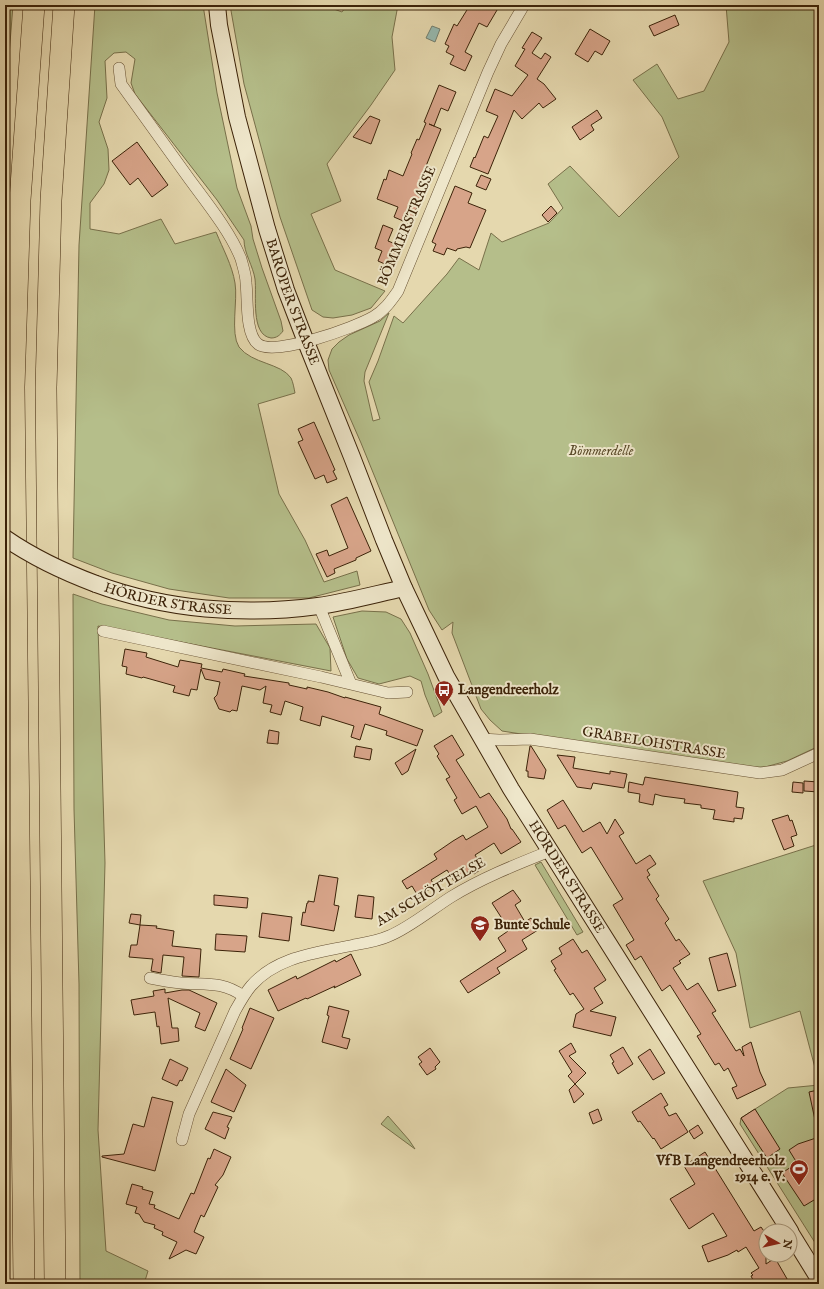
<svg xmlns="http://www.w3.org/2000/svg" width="824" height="1289" font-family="'IM FELL English',serif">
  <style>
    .green { fill: #b5be8a; stroke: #78704a }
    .water { fill: #96b9af; stroke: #727d6d }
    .building { fill: #d7a489; stroke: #3c2309 }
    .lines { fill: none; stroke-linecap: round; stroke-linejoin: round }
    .minor-casing { stroke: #665032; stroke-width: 12 }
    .secondary-casing { stroke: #3c2309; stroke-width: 18 }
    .motorway-casing { stroke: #3c2309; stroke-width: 22 }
    .minor { stroke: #eee6ca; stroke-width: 11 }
    .secondary { stroke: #eee6ca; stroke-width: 16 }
    .motorway { stroke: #e5d8ae; stroke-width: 21 }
    .secondary-bridge-casing { stroke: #3c2309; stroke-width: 18; stroke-linecap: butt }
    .secondary-bridge { stroke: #eee6ca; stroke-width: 16 }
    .labels { text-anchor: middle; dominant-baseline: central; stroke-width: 4; stroke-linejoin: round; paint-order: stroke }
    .street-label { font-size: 14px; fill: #3c2309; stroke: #eee6ca }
    .park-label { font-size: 14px; font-style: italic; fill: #5a4a29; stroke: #eee6ca }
    .poi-label { font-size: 14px; font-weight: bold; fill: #3c2309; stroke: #eee6ca; text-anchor: start }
  </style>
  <rect width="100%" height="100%" fill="#e5d8ae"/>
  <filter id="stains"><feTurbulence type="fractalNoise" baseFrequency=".005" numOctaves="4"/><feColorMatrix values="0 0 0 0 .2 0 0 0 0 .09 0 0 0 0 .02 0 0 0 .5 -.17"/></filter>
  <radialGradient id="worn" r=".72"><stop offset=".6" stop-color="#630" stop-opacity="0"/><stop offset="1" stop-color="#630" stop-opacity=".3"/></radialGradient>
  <path class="green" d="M5,5h8l-8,101z
    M95,5h108l14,88 20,95 14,38 2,13 9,29 19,53 2,10c-3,4 -6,7 -12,7 -21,-3 -14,-44 -16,-59 -2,-13 -11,-26 -11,-39l-27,-40 -82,-106 -4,-11 4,-24 -9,-7 -12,1 -9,8 2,37 -8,24 9,27 1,21 -5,14 -14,19v26l29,5 42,-15 14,25 41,-12c7,17 16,33 19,51 3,17 -5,50 4,64 13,17 42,16 52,31 2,4 3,10 4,15l-37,11 21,90 26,46 19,42 33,-11 3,14 -51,13h-80l-60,-9 -57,-16 -39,-15 6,-313z
    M230,5h93l19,7 5,-7h51l-6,32 3,33 -24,35 -44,59 14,37 -30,13 24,56 50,21 -14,17 -19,7 -19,3 -10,-1 -11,-7 -32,-93 -36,-133z
    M726,5h93v741l-32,15 -22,6 -28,1 -235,-37 -12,-11 -9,-11 -29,-76 1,-11 -11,8 -13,-20 -68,-167 -32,-73 -1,-10 4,-11 7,-7 10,-7 31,-14 9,-8 -24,59 -1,9 9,40 7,-2 -11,-37 9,-21 16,-45 9,7 44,-49 12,-16 20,12 12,-37 11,9 47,-19 14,-15 -15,-24 22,-18 49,51 60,-60 -17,-40 -29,-37 24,-16 21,35 26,-8 25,-49z
    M73,594l29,10 67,16 66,6 81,-2 14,24 1,23 -233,-45 7,237 -7,267 8,121 42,20 -4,13h-64l-1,-300 -5,-175z
    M362,611l24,1 15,7 9,14 18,41 14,38 -8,5 -9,-22 -4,-14 -11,-5 -31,8 -21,-6 -11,-19 -14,-42z
    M819,844v239l-19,-72 -50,17 -14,-75 -33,-72z
    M541,862l42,70 -6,3 -42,-70z
    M5,924h1l-1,325z
    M819,1085v164l-79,-125 1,-6 47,-30z
    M388,1116l21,24 6,9 -34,-25z"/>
  <path class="water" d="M432,26l8,3 -5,13 -9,-4z"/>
  <path class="building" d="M470,5h30l-13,22 -8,-4 -14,29 7,4 -7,15 -15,-7 4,-8 -8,-4 3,-6 -4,-2 9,-20 3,2z
    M675,15l4,10 -25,11 -5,-10z
    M590,29l20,12 -8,14 -7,-4 -7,11 -13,-8z
    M532,32l10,6 -10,15 9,6 4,-6 6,4 -14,22 7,5 12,15 -13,9 -4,-5 -17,16 -8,-9 -26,64 -18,-7 4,-10 1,1 9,-22 4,2 1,-2 9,-20 -12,-5 9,-22 17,7 16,-21 -13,-9 10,-17 -3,-1z
    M439,85l17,7 -8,19 -7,-3 -7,18 -5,-2 12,5 -17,42 7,3 -21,50 -16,-7 4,-10 -21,-8 7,-20 2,1 3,-10 14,6 9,-22 -1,-1 6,-14 2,1 7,-17 -2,-1z
    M597,110l5,8 -11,7 3,5 -14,10 -8,-13z
    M370,116l10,4 -9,24 -18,-7z
    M137,142l31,43 -16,12 -14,-19 -8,7 -18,-24z
    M481,175l10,4 -5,11 -10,-4z
    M455,186l17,7 -4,10 18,7 -16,38 -4,-1 -9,2 -1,2 -9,-3 -3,7 -11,-4 3,-7 -4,-2z
    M551,206l6,7 -9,9 -6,-7z
    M383,225l10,4 -5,12 15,6 -9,21 -16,-7 4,-10 -7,-3z
    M314,422l21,48 -2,1 4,8 -10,4 -3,-8 -9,4 -17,-37 5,-2 -5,-11z
    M347,497l24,54 -15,7v2l-22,9 1,4 -8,4 -11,-23 11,-4 2,6 19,-8 -17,-43z
    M125,649l22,4 -1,4 32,10 2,-7 22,4 -1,4 21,4 1,-3 22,5 -1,2 45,7v2l18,4v-2l21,5 17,6v-1l36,10 -2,7 44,16 -6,16 -31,-11 1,-4 -22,-7 -5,16 -9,-3 3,-11 -32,-10 -2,10 -20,-6 3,-13 -18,-6 -4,14 -11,-3 2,-7 -9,-2 3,-17 -6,4 -18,-4 -5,25 -5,-1 -2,2 -11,-3 -5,-11 3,-3 3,-13 -15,-3 -4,-10 -4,21 -6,-1 -2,7 -16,-4 2,-6 -32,-9 -1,1 -16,-4 1,-7 -5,-1z
    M269,730l10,2 -1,12 -11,-1z
    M452,735l12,20 -8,5 24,38 9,-5 18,26 4,10h1l9,13 -20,12 -7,-11 -19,12 8,13 -9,6 -3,-4 -17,11 -7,-11 -16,10 4,6 -17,10 -6,-10 -5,3 -5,-8 35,-22 -3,-5 19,-13 10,-6 3,5 22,-13 -12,-21 -14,8 -8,-14 3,-2 -11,-19 4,-2 -13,-21 2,-2 -5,-8z
    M356,746l16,3 -2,11 -16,-3z
    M530,746h1l15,24 -2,9 -16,-2v-6h-2z
    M416,749l-8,22 -6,4 -7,-12z
    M557,755l18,2 -2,11 37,6v-3l17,3 -3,14 -31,-5 -2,6 -14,-2z
    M645,777l93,15 -2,15 8,1 -2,11 -8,-1v4l-21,-3 2,-9 -14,-2v-3l-17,-2 1,-4 -23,-3 -7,-2 -2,11 -14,-3 1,-8 -12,-2 1,-10 14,3z
    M804,781l15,1v10l-15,-1z
    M793,782l10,1v10l-11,-1z
    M563,800l20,32 17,-10 7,12 8,-15 9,14 -5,3 17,28 14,-9 6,9 -9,6 3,5 -3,2 12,19 -3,3 13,20 -4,4 11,18 3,-2 11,15 -11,7 2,2 -8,5 14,22 11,-7 18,28 -4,2 24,38 4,-2 4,7 -2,-9 9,-5 9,30 6,13 -29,14 -5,-11 5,-2 -9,-18 -4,3 -5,-8 -4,2 -18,-29 4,-2 -31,-49 -8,6 -21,-35 -6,4 -9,-15 8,-5 -21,-35 10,-6 -32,-52 -9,6 -17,-28 -7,4 -11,-19z
    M788,815l2,6 2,-1 5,15 -6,2 3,9 -10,4 -12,-30z
    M319,875l19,3 -4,27 5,1 -5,25 -33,-6 2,-13 2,1 2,-10h1v-2l6,1z
    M513,890l8,11 -6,4 10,17 6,-4 7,12 -16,10 5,9 -30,19 3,5 -32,20 -8,-12 46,-30 -8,-13 10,-7 -1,-2 1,-1 -16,-25z
    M214,895l34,3 -1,10 -33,-3z
    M358,895l16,2 -2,22 -17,-2z
    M262,913l30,4 -3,24 -30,-4z
    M131,914l10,1 -1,10 -11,-2z
    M140,925l17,1 -1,2 18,3 -2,15 29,3 -2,28 -17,-1 2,-19 -21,-2 -2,18 -10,-2 2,-12 -24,-2 2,-12h6z
    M216,934l31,2 -2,16 -30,-2z
    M573,939l9,14 5,-3 19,30 -12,8 9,15 -13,8 26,6 -5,19 -38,-9 3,-13 8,-5 -11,-16 -3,2 -16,-25 2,-1 -5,-8 11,-7 -3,-6z
    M727,953l9,33 -18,5 -9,-33z
    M351,954l10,21 -27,13 1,-2 -28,13 -1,-1 -28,13 -10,-21 28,-14 1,3 38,-19 1,2z
    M165,989v4l17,-3h7l28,13 -12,28 -10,-4 5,-14 -32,-15 4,30h6l1,13 -18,3 -2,-18 -2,1 -2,-15 -21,3 -3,-15 23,-4 -1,-5z
    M329,1006l20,5 -7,26 8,2 -3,10 -25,-7 7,-26 -2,-1z
    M250,1008l24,10 -23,51 -21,-10 13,-30 -1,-1z
    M571,1043l5,9 -7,4 17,17 -11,11 9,10 -10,9 -5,-13 6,-6 -7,-8 4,-4 -13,-21z
    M623,1047l10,17 -15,10 -6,-11 2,-1 -4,-7z
    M430,1048l10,14 -5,5 1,2 -9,6 -8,-11 3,-2 -4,-5z
    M650,1049l15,24 -12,7 -15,-23z
    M170,1059l18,9 -6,13 -2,-1 -3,6 -15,-7z
    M226,1069l20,16 -12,27 -23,-10z
    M818,1090l1,30h-4l-6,-28z
    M661,1093l7,12 -4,2 5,9 7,-3 12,19 -27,17 -7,-11 -1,1 -13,-18 -2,1 -6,-10z
    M152,1097l21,5 -18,69 -53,-14v-1l22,-2 9,-30 11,3z
    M598,1109l4,11 -9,4 -4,-11z
    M755,1109l25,40 -13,9 -26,-40z
    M213,1112l19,5 -5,10 2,1 -4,11 -20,-10z
    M698,1125l5,8 -9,6 -5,-8z
    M819,1137v60l-15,9 -22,-33 15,-10 -8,-13 9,-6z
    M214,1149l17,8 -8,18 -8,10 3,2 -14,30 -3,-2 -7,17 10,5 -8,17 -10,-4 -17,9 8,-17 -15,-7 1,-3 -9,-4 1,-3 -11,-3 -5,-8 -4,-1 2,-6 -11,-3 6,-20 11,3 -1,2 11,3 -4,12 6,1 -1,3 25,11 12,-26 3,1 14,-36 2,1z
    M705,1152l49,79 7,-4 5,7v30l9,-6 15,26h-35l-4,-8 2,-1 -2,-2 8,-5 -13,-21 -8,5 -1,-2 -9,5 -20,7 -6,-16 25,-10 -14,-23 -24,16 -19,-30 25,-15 -11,-18z"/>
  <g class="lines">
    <defs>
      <path id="minor" d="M119,68l2,16c23,32 46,64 69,96 17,23 41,53 51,79 2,8 5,16 5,24 2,15 -1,51 12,61 16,13 98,-17 115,-27 11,-6 18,-16 25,-26l90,-219 13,-28 23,-39
        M319,606l32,78
        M103,631l218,46 67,16 19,-1
        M481,739l18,1 31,-1 230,34 22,-3 37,-17
        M150,978c10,2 21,4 31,5 24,2 41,-2 62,13
        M182,1140l7,-26 46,-103c5,-9 10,-18 16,-25 26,-30 67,-33 103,-41 11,-2 24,-4 35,-9 20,-8 43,-27 62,-39 31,-19 64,-32 99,-46"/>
      <g id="secondary">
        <path id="s1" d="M217,5l2,20 18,92 30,112 19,61 20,52 46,115 32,83 20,48 42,88 65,113 279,442"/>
        <path id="s2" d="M96,584c70,26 148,32 222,22 29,-4 58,-12 86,-18"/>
        <path d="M790,1232l29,47"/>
      </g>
      <path id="motorway" d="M24,1284l-10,-897 6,-187 14,-195
        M55,1284l-9,-896 5,-188 13,-195"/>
    </defs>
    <use href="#minor" class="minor-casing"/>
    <use href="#secondary" class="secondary-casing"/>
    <use href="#motorway" class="motorway-casing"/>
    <use href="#minor" class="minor"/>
    <use href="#secondary" class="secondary"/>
    <use href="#motorway" class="motorway"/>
    <defs>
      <path id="secondary-bridge" d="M5,538c29,20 59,34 91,46"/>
    </defs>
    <use href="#secondary-bridge" class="secondary-bridge-casing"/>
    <use href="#secondary-bridge" class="secondary-bridge"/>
  </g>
  <defs>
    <symbol id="bus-pin" viewBox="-11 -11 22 30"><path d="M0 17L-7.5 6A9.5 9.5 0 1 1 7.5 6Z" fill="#8f2418" stroke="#eee6ca"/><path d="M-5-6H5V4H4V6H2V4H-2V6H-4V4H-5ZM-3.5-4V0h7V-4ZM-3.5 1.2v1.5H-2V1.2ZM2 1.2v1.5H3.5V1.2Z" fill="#fff"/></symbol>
    <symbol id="school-pin" viewBox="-11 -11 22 30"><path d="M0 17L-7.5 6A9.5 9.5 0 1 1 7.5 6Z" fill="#8f2418" stroke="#eee6ca"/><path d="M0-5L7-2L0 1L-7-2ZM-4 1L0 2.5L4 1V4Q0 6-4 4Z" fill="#fff"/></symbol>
    <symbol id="stadium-pin" viewBox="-11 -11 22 30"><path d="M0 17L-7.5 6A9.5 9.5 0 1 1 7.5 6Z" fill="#8f2418" stroke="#eee6ca"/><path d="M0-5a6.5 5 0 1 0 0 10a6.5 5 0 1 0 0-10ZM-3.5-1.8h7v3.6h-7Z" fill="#fff"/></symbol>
  </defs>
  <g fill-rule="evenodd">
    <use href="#bus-pin" x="433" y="679" width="22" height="30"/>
    <use href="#school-pin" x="469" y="914" width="22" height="30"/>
    <use href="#stadium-pin" x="788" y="1158" width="22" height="30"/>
  </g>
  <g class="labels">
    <g class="street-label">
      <text transform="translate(407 226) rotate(-67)">BÖMMERSTRASSE</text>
      <text stroke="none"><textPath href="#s1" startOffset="307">BAROPER STRASSE</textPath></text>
      <text stroke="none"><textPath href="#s2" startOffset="74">HÖRDER STRASSE</textPath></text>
      <text transform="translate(654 743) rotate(9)">GRABELOHSTRASSE</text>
      <text stroke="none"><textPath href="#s1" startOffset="946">HÖRDER STRASSE</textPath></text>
      <text transform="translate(431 892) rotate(-30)">AM SCHÖTTELSE</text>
    </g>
    <g class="park-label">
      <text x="601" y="451">Bömmerdelle</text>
    </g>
    <g class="poi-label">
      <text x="458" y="690">Langendreerholz</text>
      <text x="494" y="925">Bunte Schule</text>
      <text x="785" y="1161" text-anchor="end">VfB Langendreerholz<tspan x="785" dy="16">1914 e. V.</tspan></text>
    </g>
  </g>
  <rect width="824" height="1289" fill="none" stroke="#e5d8ae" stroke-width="20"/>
  <rect x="6" y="6" width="812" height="1277" fill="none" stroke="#3c2309" stroke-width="2"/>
  <rect x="10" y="10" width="804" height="1269" fill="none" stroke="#3c2309"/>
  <g transform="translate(778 1243) rotate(98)"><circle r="19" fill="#eee6ca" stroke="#a7987d"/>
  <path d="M0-3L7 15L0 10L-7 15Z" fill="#8f2418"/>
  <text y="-6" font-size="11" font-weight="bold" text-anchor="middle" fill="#3c2309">N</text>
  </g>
  <rect width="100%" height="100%" filter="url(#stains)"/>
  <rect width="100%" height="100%" fill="url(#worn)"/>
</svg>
